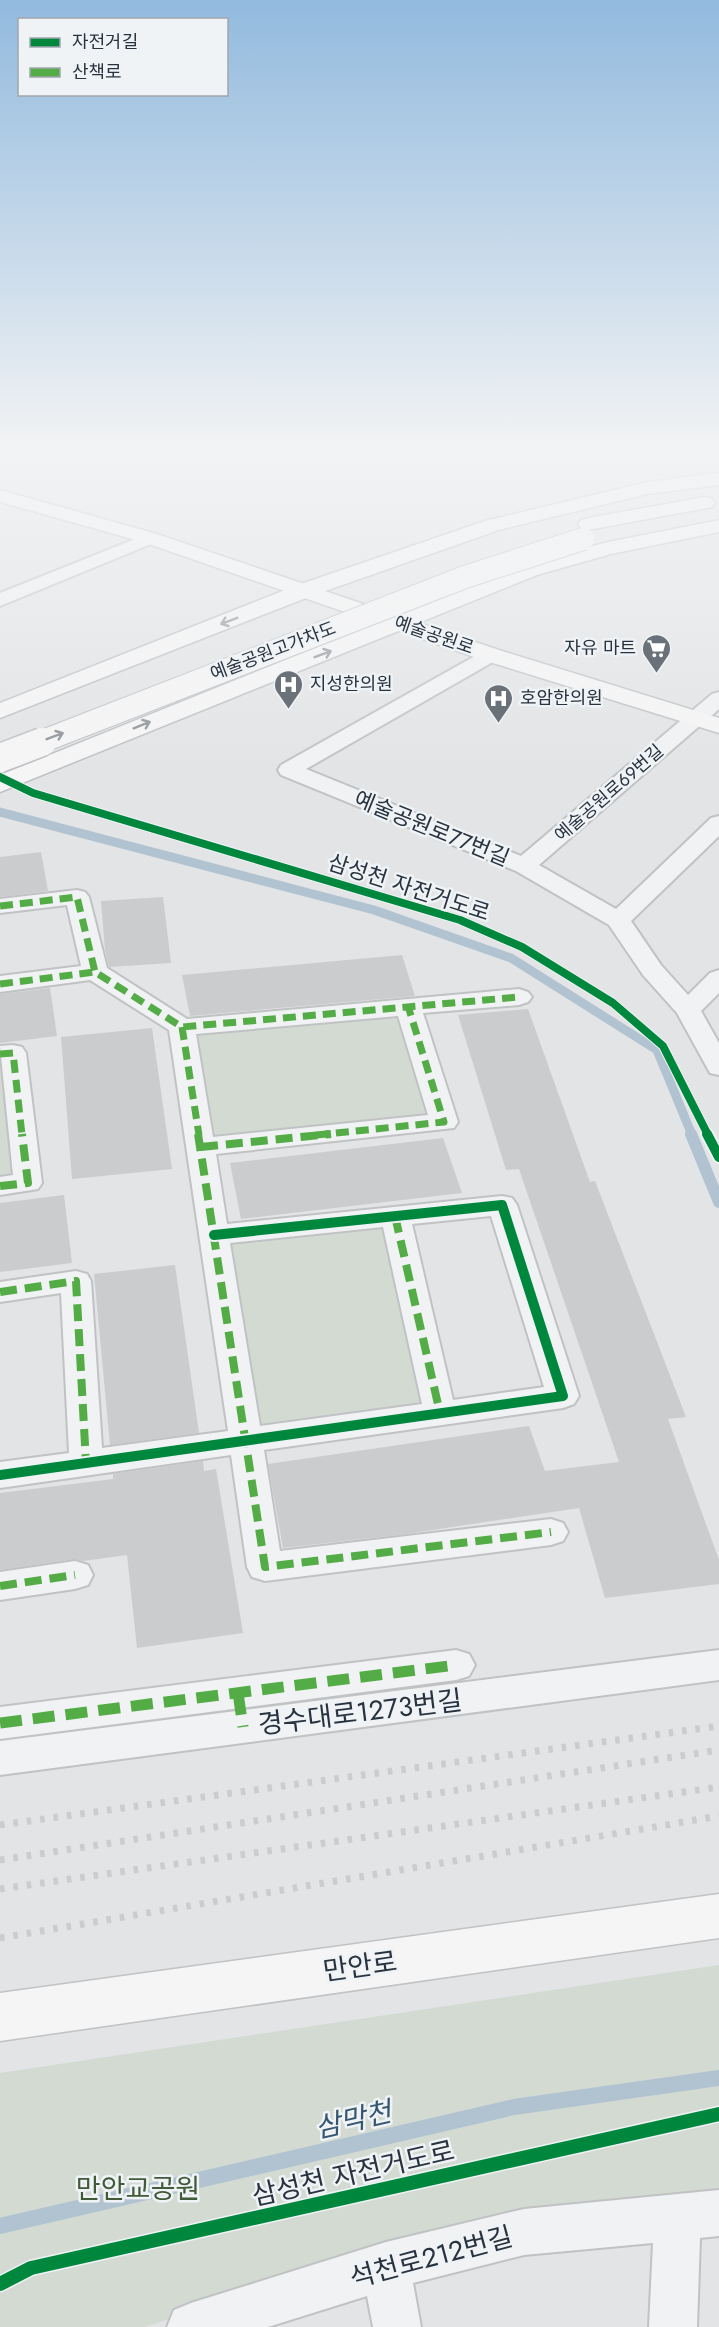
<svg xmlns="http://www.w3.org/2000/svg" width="719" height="2327" font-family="Jost,'Noto Sans KR',sans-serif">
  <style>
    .green { fill: #d3dad2 }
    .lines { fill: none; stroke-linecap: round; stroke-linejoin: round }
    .stream-far2 { stroke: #b1c3d0; stroke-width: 9 }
    .stream-far1 { stroke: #b1c3d0; stroke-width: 12 }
    .stream { stroke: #b1c3d0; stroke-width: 16 }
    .building { fill: #caccce }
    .street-casing { stroke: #c0c2c4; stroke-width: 4 }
    .secondary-casing { stroke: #c0c2c4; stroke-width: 3 }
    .primary-casing { stroke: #bec1c4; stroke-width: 3 }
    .street { fill: #f1f2f3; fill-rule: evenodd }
    .secondary { fill: #f5f5f6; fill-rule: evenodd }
    .primary { fill: #f5f5f6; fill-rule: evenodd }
    .rail { stroke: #caccce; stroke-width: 7; stroke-dasharray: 4.5 9; stroke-linecap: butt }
    .primary-bridge-far1-casing { stroke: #bec1c4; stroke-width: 24; stroke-linecap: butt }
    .primary-bridge-casing { stroke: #bec1c4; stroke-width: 31; stroke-linecap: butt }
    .primary-bridge-far1 { stroke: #f5f5f6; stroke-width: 22 }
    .primary-bridge { stroke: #f5f5f6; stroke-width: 28 }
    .quiet-far2 { stroke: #53ac46; stroke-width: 7; stroke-dasharray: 13 7; stroke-linecap: butt }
    .quiet-far1 { stroke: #53ac46; stroke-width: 8; stroke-dasharray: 17 8; stroke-linecap: butt }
    .quiet { stroke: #53ac46; stroke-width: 11; stroke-dasharray: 22 11; stroke-linecap: butt }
    .cycleway-far2-casing { stroke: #eff3f6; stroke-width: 10 }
    .cycleway-far1-casing { stroke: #eff3f6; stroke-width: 14 }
    .cycleway-casing { stroke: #eff3f6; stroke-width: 17 }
    .cycleway-far2 { stroke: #00873e; stroke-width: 8 }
    .cycleway-far1 { stroke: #00873e; stroke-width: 10 }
    .cycleway { stroke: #00873e; stroke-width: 14 }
    .oneway { stroke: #8f949a }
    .labels { text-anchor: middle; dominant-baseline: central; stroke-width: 5; stroke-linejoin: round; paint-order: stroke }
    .far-street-label { font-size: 18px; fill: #29333f; stroke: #eff3f6 }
    .far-poi-label { font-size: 18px; fill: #29333f; stroke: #eff3f6; text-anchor: start }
    .street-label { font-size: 22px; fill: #29333f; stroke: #eff3f6 }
    .near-street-label { font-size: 27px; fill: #29333f; stroke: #eff3f6 }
    .near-park-label { font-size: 27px; fill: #415a37; stroke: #eff3f6 }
    .near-water-label { font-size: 28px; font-style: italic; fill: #355671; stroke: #eff3f6 }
  </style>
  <rect width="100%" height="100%" fill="#e2e4e6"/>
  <path class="green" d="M408,1006l36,116 -243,25 -19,-120z
    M13,1053l15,130 -28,3v-132z
    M395,1216l45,197 -194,27 -32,-205z
    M719,1965v225l-46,4 -282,52 -246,81h-145v-254z"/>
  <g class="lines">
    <path class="stream-far2" d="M0,812l374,98 137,48 146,92 35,85"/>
    <path class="stream-far1" d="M691,1134l28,68"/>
    <path class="stream" d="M0,2226l514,-119 205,-29"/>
  </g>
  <path class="building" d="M41,852l7,39 -48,6v-40z
    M163,897l8,66 -62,4 -4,-17 -4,-49z
    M402,955l13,41 -225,20 -8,-41z
    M50,988l7,48 -57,7v-49z
    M528,1009l62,173 5,-1 91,236 -18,2 51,141v24l-114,14 -26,-90 -173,26 -123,14 -15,-84 261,-38 16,45 74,-9 -100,-293 -13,1 -48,-155z
    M152,1028l20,141 -100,10 -11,-142z
    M443,1138l19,55 -221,26 -11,-56z
    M64,1195l8,68 -72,9v-69z
    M175,1265l24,168 -89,12 -16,-171z
    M203,1461l1,10 12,-2 27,164 -106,15 -10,-93 -44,6 -8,-2 -75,11v-77l113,-14v-5z"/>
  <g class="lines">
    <defs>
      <path id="street" d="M150,533l6,1 3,4 -3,4 -156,64v-13z
        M491,649l7,2 3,4 -3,4 -192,110 215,87 191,-162 7,-2v17l-180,156 77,44 95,-91 8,-2v20l-88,85 30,44 27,30 22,-22 9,-3v23l-18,18 18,32v32l-9,-2 -33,-60 -34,-38 -34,-50 -93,-54 -235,-96 -3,-5 3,-5 203,-114z
        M77,890l8,2 4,5 18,71 80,51 332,-30 9,3 4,5 -4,5 -9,3 -96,8 35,109 -4,6 -238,26 11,70 275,-28 10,2 5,7 62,191 -5,8 -11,4 -299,42 16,101 271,-32 12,4 5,9 -5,9 -12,4 -286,36 -13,-4 -5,-10 -16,-112 -231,33v-26l69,-9 -8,-160 -61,9v-20l76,-11 11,3 4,7 11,167 126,-17 -59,-401 -79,-50 -90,12v-16l81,-10 -14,-61 -67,8v-14zM398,1016l30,99 -215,22 -17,-103zM491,1216l53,171 -91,13 -41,-176zM383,1227l39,177 -162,22 -30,-183z
        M13,1045l9,2 4,6 16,130 -4,6 -38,6v-18l13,-2 -13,-129z
        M75,1561l13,4 5,10 -5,10 -13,4 -75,11v-28z
        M456,1650l13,4 6,11 -6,11 -13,4 -456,59v-32z
        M719,1650v30l-719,95v-34z
        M719,2190v46l-19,2 -3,89h-48l4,-84 -129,12 -111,28 8,44h-48l-6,-31 -99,31h-101l7,-17 17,-7 195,-61 138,-33z"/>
      <path id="secondary" d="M0,490l157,44 342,116 220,68v15l-236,-73 -340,-118 -143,-40z
        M719,1894v44l-719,103v-48z"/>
      <path id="primary" d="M719,473v12l-72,9 -148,36 -188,66 -311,122v-15l295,-117 190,-65 162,-39z
        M705,497l7,2 3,4 -3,4 -124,23 -7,-2 -3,-4 3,-4 7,-2z
        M719,520v12l-108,22 -74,21 -537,217v-17l521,-210 87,-23z"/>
    </defs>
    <use href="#street" class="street-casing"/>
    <use href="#secondary" class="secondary-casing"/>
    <use href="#primary" class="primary-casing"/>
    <use href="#street" class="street"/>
    <use href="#secondary" class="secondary"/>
    <use href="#primary" class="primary"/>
    <path class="rail" d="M0,1825l719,-99
      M0,1860l719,-110
      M0,1889l719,-102
      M0,1938l719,-122"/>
    <defs>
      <path id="primary-bridge-far1" d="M38,743l427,-166 118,-38"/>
      <path id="primary-bridge" d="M0,758l42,-16"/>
    </defs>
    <use href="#primary-bridge-far1" class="primary-bridge-far1-casing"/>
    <use href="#primary-bridge" class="primary-bridge-casing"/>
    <use href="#primary-bridge-far1" class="primary-bridge-far1"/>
    <use href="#primary-bridge" class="primary-bridge"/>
    <path class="quiet-far2" d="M0,906l77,-9 18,75
      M0,984l95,-12 87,55 337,-30
      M182,1027l17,108
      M0,1054l13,-1 9,82
      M316,1135l128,-13 -36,-116"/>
    <path class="quiet-far1" d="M198,1134l67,433 286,-35
      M201,1147l130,-13
      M0,1186l28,-3 -6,-49
      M395,1216l45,197
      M0,1292l76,-11 10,182
      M0,1586l75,-11"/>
    <path class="quiet" d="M238,1693l5,34
      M0,1723l456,-58"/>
    <defs>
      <path id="cycleway-far2" d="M0,777l33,16 427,127 62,27 91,56 50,43 45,89"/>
      <path id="cycleway-far1" d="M707,1134l12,23
        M0,1475l563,-79 -61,-191 -288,30"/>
      <path id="cycleway" d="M0,2284l31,-16 688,-154"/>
    </defs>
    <use href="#cycleway-far2" class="cycleway-far2-casing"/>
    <use href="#cycleway-far1" class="cycleway-far1-casing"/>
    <use href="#cycleway" class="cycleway-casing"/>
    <use href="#cycleway-far2" class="cycleway-far2"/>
    <use href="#cycleway-far1" class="cycleway-far1"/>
    <use href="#cycleway" class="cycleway"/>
  </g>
  <defs><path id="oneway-shaft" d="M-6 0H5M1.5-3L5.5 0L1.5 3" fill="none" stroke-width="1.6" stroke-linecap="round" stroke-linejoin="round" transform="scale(1.5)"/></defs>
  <g class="oneway">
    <use href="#oneway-shaft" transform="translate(229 621) rotate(159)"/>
    <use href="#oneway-shaft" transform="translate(323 654) rotate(-21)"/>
    <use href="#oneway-shaft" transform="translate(142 725) rotate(-22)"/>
    <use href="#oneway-shaft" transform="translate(55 736) rotate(-21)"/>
  </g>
  <linearGradient id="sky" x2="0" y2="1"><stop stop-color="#92bade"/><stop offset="0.58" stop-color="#f2f3f4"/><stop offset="1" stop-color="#f2f3f4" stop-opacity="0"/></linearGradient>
  <rect width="719" height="770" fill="url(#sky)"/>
  <defs>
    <symbol id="supermarket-pin" viewBox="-11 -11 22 30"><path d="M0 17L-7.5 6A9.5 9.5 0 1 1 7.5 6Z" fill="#6a7179" stroke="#eff3f6"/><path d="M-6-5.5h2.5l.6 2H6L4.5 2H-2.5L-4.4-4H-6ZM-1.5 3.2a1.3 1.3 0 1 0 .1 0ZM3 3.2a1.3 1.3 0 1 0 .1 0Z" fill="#fff"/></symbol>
    <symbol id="hospital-pin" viewBox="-11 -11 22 30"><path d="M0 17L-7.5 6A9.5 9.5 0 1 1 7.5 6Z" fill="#6a7179" stroke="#eff3f6"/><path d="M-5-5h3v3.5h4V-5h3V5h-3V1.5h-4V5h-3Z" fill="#fff"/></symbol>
  </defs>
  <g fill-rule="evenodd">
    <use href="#supermarket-pin" x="640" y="632" width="33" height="45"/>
    <use href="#hospital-pin" x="272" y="668" width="33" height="45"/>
    <use href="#hospital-pin" x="482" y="682" width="33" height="45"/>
  </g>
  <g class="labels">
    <g class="far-street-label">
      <text transform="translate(434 635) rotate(19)">예술공원로</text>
      <text transform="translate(273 651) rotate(-21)">예술공원고가차도</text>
      <text transform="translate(609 793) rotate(-41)">예술공원로69번길</text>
    </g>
    <g class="far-poi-label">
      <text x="636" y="648" text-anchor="end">자유 마트</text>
      <text x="310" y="684">지성한의원</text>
      <text x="520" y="698">호암한의원</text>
    </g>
    <g class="street-label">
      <text transform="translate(432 828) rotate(22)">예술공원로77번길</text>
      <text transform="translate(409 887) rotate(18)">삼성천 자전거도로</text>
    </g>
    <g class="near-street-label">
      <text transform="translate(360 1712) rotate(-7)">경수대로1273번길</text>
      <text transform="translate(360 1966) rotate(-8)">만안로</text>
      <text transform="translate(353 2173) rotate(-13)">삼성천 자전거도로</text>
      <text transform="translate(431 2257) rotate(-15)">석천로212번길</text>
    </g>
    <g class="near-park-label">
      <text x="138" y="2188">만안교공원</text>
    </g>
    <g class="near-water-label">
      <text transform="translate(353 2120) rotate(-13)">삼막천</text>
    </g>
  </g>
  <rect x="18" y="18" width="210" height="78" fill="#eff3f6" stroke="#a0a6ad" stroke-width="1.5"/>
  <rect x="30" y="38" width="30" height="9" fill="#00873e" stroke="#a0a6ad" stroke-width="1.5"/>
  <text x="72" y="48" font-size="18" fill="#29333f">자전거길</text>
  <rect x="30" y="68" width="30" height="9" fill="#53ac46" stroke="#a0a6ad" stroke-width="1.5"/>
  <text x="72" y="78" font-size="18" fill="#29333f">산책로</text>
</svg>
